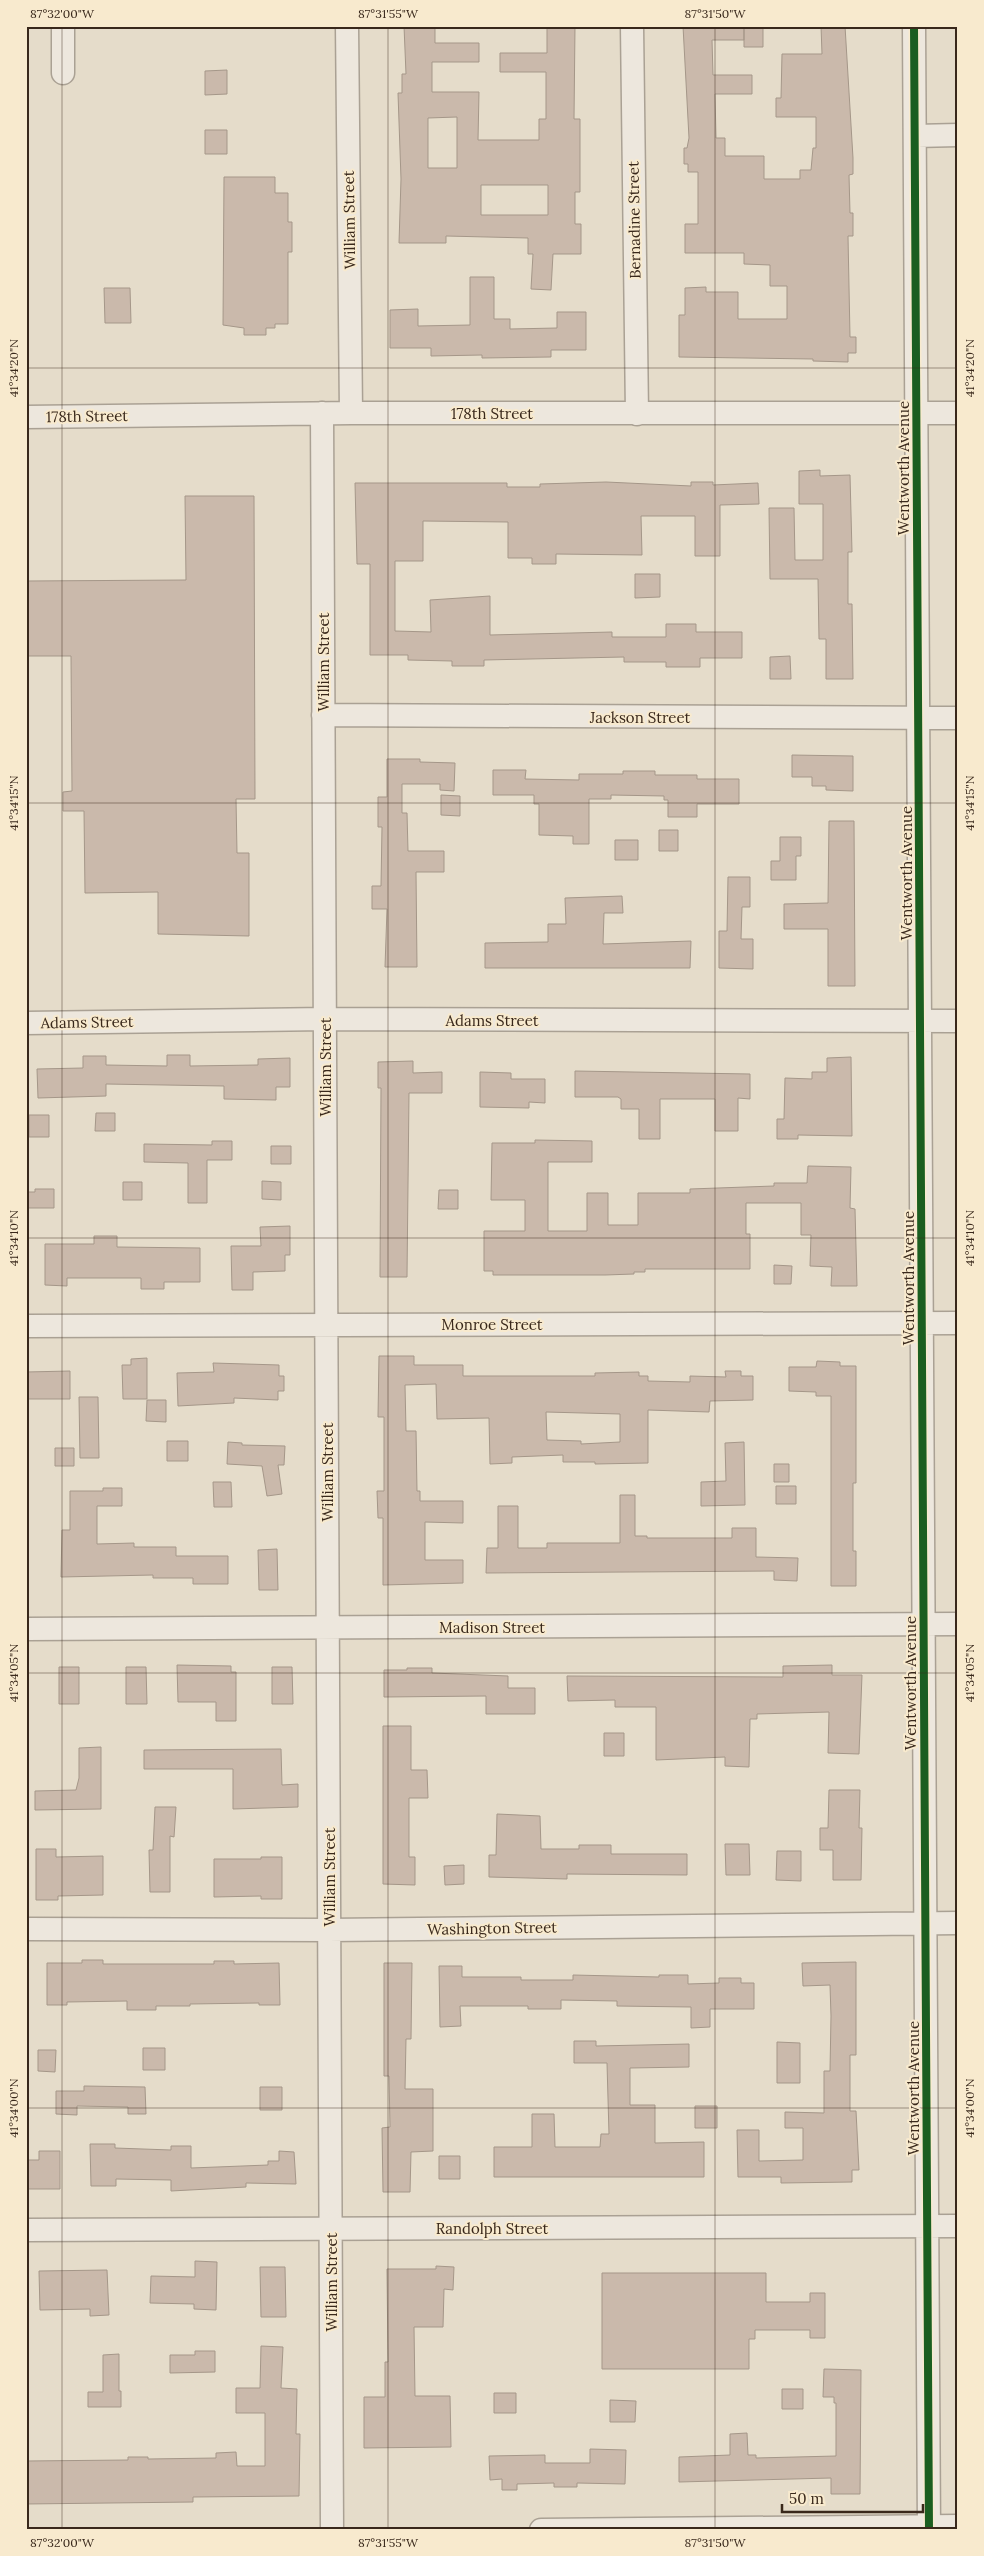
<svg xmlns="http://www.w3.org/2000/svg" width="984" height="2556" font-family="Lora,serif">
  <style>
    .building { fill: #cab9ab; stroke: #a59789; fill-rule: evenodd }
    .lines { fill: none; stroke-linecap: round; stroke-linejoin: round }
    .minor-casing { stroke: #aaa194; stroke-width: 25 }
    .minor { stroke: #ede7dd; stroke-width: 22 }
    .cycleway-casing { stroke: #f8eace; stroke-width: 11 }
    .cycleway { stroke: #1b5e20; stroke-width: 8 }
    .ticks { fill: none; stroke: #39281b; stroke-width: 1; stroke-opacity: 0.45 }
    .labels { text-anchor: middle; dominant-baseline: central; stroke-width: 4; stroke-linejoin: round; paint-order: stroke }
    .street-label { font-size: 15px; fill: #39281b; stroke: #f8eace }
    .neatline { fill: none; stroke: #39281b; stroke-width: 2 }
    .ticks-label { font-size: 12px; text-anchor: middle; fill: #39281b }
  </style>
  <rect width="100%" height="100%" fill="#e5dcca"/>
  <path class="building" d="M404,26h31v17h44v19h-47v30h47l-1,48h61v-21h7v-47h-46v-19h47v-27h28l-1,93h6v73h-5v32h6v30h-28l-2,36 -20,-1 2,-35h-5v-16l-82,-2v7h-47l2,-64 -3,-86h4v-19h4zM457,117v51h-29v-50zM481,185h67v30h-67z
    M683,26h61v14h-32l1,35h39v19h-37l1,44h9v18h39v23h36v-9h11l2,-22h3v-31h-40v-19h5l1,-44h40l-1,-28h24l8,132v16l-4,1 1,38h3v23h-5l2,101h6v16h-8v9l-35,-1v-2l-134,-2v-42h6v-27l21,-1v5h32v27h49v-33h-17v-21l-26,-1v-11h-59v-29h13v-52h-10v-8h-4v-16h3l2,-10z
    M744,28h19v19h-19z
    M227,70v24l-22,1v-24z
    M205,130h22v24h-22z
    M224,177h51v16h13v29h4v30h-4v72h-13v4h-9v7h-22v-7l-21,-3z
    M470,277h24v42h16v10l47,-1v-16h29v38h-35v7l-69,1v-3l-51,1v-8h-41v-38l28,-1v17l52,-1z
    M104,288h26l1,35h-26z
    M820,470v6l30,-1 2,77h-4v52h4l1,75h-27v-40h-7l-1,-60h-48l-1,-71h25l1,52h28v-56h-24v-33z
    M691,482h22v3l45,-2 1,21 -39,1v51h-25v-40h-54l1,39 -86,-1v10h-24v-6h-24v-36l-85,-1v40h-28v70l36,1 -1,-32 60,-4v39l122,-3v5h54v-13h30v8h46v26h-42v9h-34v-5h-42v-5l-140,3v6h-32v-5l-44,-1v-5h-38v-91h-13l-2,-81h152v4h33v-3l66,-2 85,4z
    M185,496h69l1,303h-19l1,54h12v83l-91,-2v-42l-73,1 -1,-82h-21v-19l9,-1 -1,-135h-45v-75l160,-1z
    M635,574h25v23l-25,1z
    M790,656l1,23h-21v-22z
    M792,755l61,1v35l-27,-1v-4h-14v-9h-20z
    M387,759h33v3l35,1 -1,28 -14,-1v-6h-38v29h5l1,38h36v21h-28l1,95h-32l2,-58h-15v-23h9l1,-59h-4v-30h9z
    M493,770h33l-1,9 54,1v-6h44v-3h32v4h42v4h42v25h-42v13h-29v-17h-4v-4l-53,-1v4h-22v45h-16v-8l-34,-1v-31h-5v-9h-41z
    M441,795l19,1v20l-19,-1z
    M829,821h25l1,165h-27v-57h-44v-25l44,-1z
    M659,830h19v21h-19z
    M780,837h21v19h-5v24h-25v-19h9z
    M615,840h23v20h-23z
    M728,877h22v30h-8l-1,32h12v30l-34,-1v-37h8z
    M622,896l1,17h-19l-1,31 88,-3 -1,27h-205v-25l63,-1v-18h18l-1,-26z
    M167,1055h23v11l68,-1v-6l32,-1v29h-14v13l-52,-1v-13l-118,-2v12l-68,2 -1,-29 46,-1v-12h23v9l61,1z
    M851,1057l1,79 -54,-1v4h-21v-20h7l1,-41 27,1v-7h15v-14z
    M413,1061v12l29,-1v21h-33l-2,184h-27l1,-189h-3v-26z
    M575,1071l175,3v25l-12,-1v33h-23v-32h-55v40h-21v-30h-18v-10l-3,-2h-43z
    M480,1072l31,1v6h34v24l-16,-1v6l-49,-1z
    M96,1113h19v18h-20z
    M29,1115h20v22h-20z
    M535,1140l57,1v21h-44v69h39v-38h21v32h30v-32h52v-4l84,-3v-3h33l1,-17 43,1 -1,41 5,1 2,77h-26l1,-19 -22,-1 1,-31h-10v-32h-55v31h4v35h-105v3h-11v2l-29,1h-112v-4h-9v-40h41v-31h-34l1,-57h43z
    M212,1141h20v19h-25v43h-19v-40l-44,-1v-18l68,1z
    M271,1146h20v18h-20z
    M262,1181l19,1v18l-19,-1z
    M123,1182h19v18h-19z
    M35,1189h19v19h-28v-16h9z
    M439,1190h19v19h-20z
    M290,1226v29h-5v16l-32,1v18h-21l-1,-44h30l-1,-19z
    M94,1236h23v11l83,1v34h-36v7h-23v-11h-74v8l-22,-1v-41h49z
    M774,1265l18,1 -1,18h-17z
    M379,1356h35v9h49v11h132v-3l44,-1v4h9v5l42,1v-6l36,1 -1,-6h16v5h12v24l-43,1 -1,11 -61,-2v53l-53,1v-2h-32v-7l-51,2v6l-22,1 -1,-46 -52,1 -1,-35 -31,1 1,46h10l1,60h3v10h43v22l-38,-1v38h38v23l-80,2v-67h-5l-1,-27h7v-74h-6zM546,1412l74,2v28l-39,2v-3l-34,-1z
    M147,1358v41h-24l-1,-34h9v-6z
    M817,1361l23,1v4h16v117h-3v68h3v35h-25v-190h-15v-4l-27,-1v-24h27z
    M213,1363l66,2v11h5v15h-6v9l-44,-2v5l-56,3 -1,-33 37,-1z
    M70,1371v28h-44v-27z
    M79,1397h19l1,61h-19z
    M147,1400h19v22l-20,-1z
    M167,1441h21v20h-21z
    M228,1442l14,1v2l43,1 -1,19h-6l4,29 -15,2 -5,-30 -35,-2z
    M744,1442l1,63 -44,1v-24l25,-1 -1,-38z
    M55,1448h19v18h-19z
    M774,1464h15v18h-15z
    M213,1482h18l1,25h-18z
    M776,1486h20v18h-20z
    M103,1488h19v18h-25v38l37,-1v4h42v9h52v28h-35v-6h-40v-3l-92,2 1,-47h8v-39h33z
    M620,1495h15v41h12v2h85v-10h24v29l42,1 -1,23 -23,-1v-9l-288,2 1,-25h11v-42h20v42h29v-5h73z
    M277,1549l1,41h-19l-1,-40z
    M177,1665l54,1v6h5v49h-20v-19h-38z
    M832,1665v10h30l-3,79 -31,-1 1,-41 -72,2v5h-7l-1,48 -24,-1v-9l-69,3v-53h-41v-7l-47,1 -1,-25 216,1v-11z
    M59,1667h20v37h-20z
    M126,1667h20l1,37h-21z
    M272,1667h20l1,37h-21z
    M407,1668h25v5l76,3v12h27v26h-49v-18l-102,1v-27h23z
    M383,1726h28v44h16l1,28h-19v59h6v28l-32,-1z
    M604,1733h20v23h-20z
    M101,1747v62l-66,1v-19l41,-1 3,-12v-30z
    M281,1749l1,36 16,-1v23l-65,2v-40h-89v-19z
    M829,1790h31l-1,38h3l-1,52h-28v-30h-13v-22h8z
    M155,1807h21l-2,30 -4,-1v56h-20l-1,-42h4z
    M497,1814l43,2 1,33h38v-4h32v9h76v21l-120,-1v5l-78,-2v-22h7z
    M725,1844h24l1,31h-24z
    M36,1849h20v8l47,-1v39l-45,1v4h-22z
    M777,1851h24v30l-25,-1z
    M261,1857h21v42h-21v-3l-47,1v-38h47z
    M464,1865v19l-19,1 -1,-19z
    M82,1960h21v4h111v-3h20v3l45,-1 1,42h-21v-2l-69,1v2h-34v4h-29v-9l-60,1v3h-20v-42h35z
    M856,1962v93h-6v56h6l3,59h-7v12l-71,1v-6h-43l-1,-47h22v31l44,-1v-32h-18v-16l39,1v-42h6l1,-55 -1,-31 -27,1 -1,-23z
    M384,1963h28l-1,76h-5l-1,50h28v62l-22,1 -1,40h-27l-1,-64 8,-1 -1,-51h-5z
    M439,1966h23v11h59v3h52v-5l86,2v-2h29v9l31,-1v-5h22v5h13v26h-44v18l-19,1v-21l-74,-1v-5l-56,-1v9h-33v-3h-68l1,20 -21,1z
    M574,2041h22v5l93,-2v23l-59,1v37h25v38l49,-1v35h-210v-30h38v-33h22l1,33h45l1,-13h8l-2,-71h-33z
    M777,2042l23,1v40h-23z
    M143,2048h22v22h-22z
    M38,2050h18l-1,22 -17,-1z
    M84,2086l61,1 1,27h-18v-7l-51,-1v9l-21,-1v-23h28z
    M260,2087h22v23h-22z
    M695,2106h22v22h-22z
    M90,2144h25v4l56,2v-4h20v22l77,-3v-4h11v-10l15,1 2,32 -50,-1v4l-75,4v-11l-55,-1v7h-25z
    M39,2151h21v38h-34v-29h13z
    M439,2156h21v23h-21z
    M195,2261l22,1 -1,48 -22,-1v-5l-44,-1 1,-27 44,1z
    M436,2266l18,1 -1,23 -9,-1 -1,38h-29l1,69h35l1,51 -87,1v-51h21v-35h3l-1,-93h49z
    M260,2267h25l1,50h-25z
    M107,2270l2,45 -19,1v-7l-50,1 -1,-39z
    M602,2273h164v29h44v-9h15v45h-15v-8h-55v9h-6v30h-147z
    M261,2346l22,1 -2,41 16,1 -1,45h4l-1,62 -106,1v5l-167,2v-43l102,-1v-3h20v2l68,-1v-5l20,-1 1,14h28v-53h-29v-25h24z
    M195,2351h20v21l-45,1v-18h25z
    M119,2354v37h2v16h-33v-15h15v-37z
    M824,2369l37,1 -1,124h-29v-16l-152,4v-25l51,-2v-21l17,-1 1,22h8v3l80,-2v-53h-2v-6h-11z
    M782,2389h21v20h-21z
    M494,2393h22v20h-22z
    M610,2400l26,1 -1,21h-25z
    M590,2449l36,1 -1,34 -48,-1v4h-23v-4l-37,1v6h-15v-11l-12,1 -1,-24 56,-1v8h45z"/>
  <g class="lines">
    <defs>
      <path id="minor" d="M347,26l4,387
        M632,26l5,388
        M914,26l15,2504
        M63,73v-47
        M915,136l43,-1
        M322,413l10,2117
        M26,417l325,-4h607
        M323,715l635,3
        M26,1023l299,-4 633,2
        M26,1326l932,-3
        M26,1629l932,-5
        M26,1929l303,1 629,-7
        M26,2230l932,-4
        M541,2530l417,-4"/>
    </defs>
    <use href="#minor" class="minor-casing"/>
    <use href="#minor" class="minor"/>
    <defs>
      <path id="cycleway" d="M914,26l15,2504"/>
    </defs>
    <use href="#cycleway" class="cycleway-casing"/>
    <use href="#cycleway" class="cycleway"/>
  </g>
  <path class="ticks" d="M62,26v2504M388,26v2504M715,26v2504M26,368h932M26,803h932M26,1238h932M26,1673h932M26,2108h932"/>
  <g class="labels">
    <g class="street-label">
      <text transform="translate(349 220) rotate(-91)">William Street</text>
      <text transform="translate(634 220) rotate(-91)">Bernadine Street</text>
      <text x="492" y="413">178th Street</text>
      <text transform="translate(87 416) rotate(-1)">178th Street</text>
      <text transform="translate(903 468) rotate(-90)">Wentworth Avenue</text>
      <text transform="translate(323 662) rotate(-90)">William Street</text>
      <text x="640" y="717">Jackson Street</text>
      <text transform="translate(906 873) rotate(-90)">Wentworth Avenue</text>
      <text x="492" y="1020">Adams Street</text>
      <text transform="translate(87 1022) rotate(-1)">Adams Street</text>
      <text transform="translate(325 1067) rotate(-90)">William Street</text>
      <text transform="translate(908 1278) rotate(-90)">Wentworth Avenue</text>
      <text x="492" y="1324">Monroe Street</text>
      <text transform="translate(327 1472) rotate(-90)">William Street</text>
      <text x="492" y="1627">Madison Street</text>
      <text transform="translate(910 1683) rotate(-90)">Wentworth Avenue</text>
      <text transform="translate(329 1877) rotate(-90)">William Street</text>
      <text transform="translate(492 1928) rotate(-1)">Washington Street</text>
      <text transform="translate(913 2088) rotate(-90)">Wentworth Avenue</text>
      <text x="492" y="2228">Randolph Street</text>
      <text transform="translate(331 2282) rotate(-90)">William Street</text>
    </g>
  </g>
  <rect width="984" height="2556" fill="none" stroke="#f8eace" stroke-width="55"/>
  <path d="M782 2504v8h141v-8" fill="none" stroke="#39281b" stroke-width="2.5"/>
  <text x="789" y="2504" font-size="15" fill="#39281b" stroke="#f8eace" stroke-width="4" paint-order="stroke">50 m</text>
  <rect x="28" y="28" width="928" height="2500" class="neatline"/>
  <g class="ticks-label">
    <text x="62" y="18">87°32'00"W</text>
    <text x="388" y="18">87°31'55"W</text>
    <text x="715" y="18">87°31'50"W</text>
    <text transform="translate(14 368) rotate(-90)" y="4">41°34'20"N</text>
    <text transform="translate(970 368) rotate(-90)" y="4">41°34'20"N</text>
    <text transform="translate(14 803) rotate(-90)" y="4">41°34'15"N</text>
    <text transform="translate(970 803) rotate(-90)" y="4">41°34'15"N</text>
    <text transform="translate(14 1238) rotate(-90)" y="4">41°34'10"N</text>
    <text transform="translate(970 1238) rotate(-90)" y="4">41°34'10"N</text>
    <text transform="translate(14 1673) rotate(-90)" y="4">41°34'05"N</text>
    <text transform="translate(970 1673) rotate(-90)" y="4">41°34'05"N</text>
    <text transform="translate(14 2108) rotate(-90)" y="4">41°34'00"N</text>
    <text transform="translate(970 2108) rotate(-90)" y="4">41°34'00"N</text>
    <text x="62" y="2547">87°32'00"W</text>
    <text x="388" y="2547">87°31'55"W</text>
    <text x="715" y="2547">87°31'50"W</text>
  </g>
</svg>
